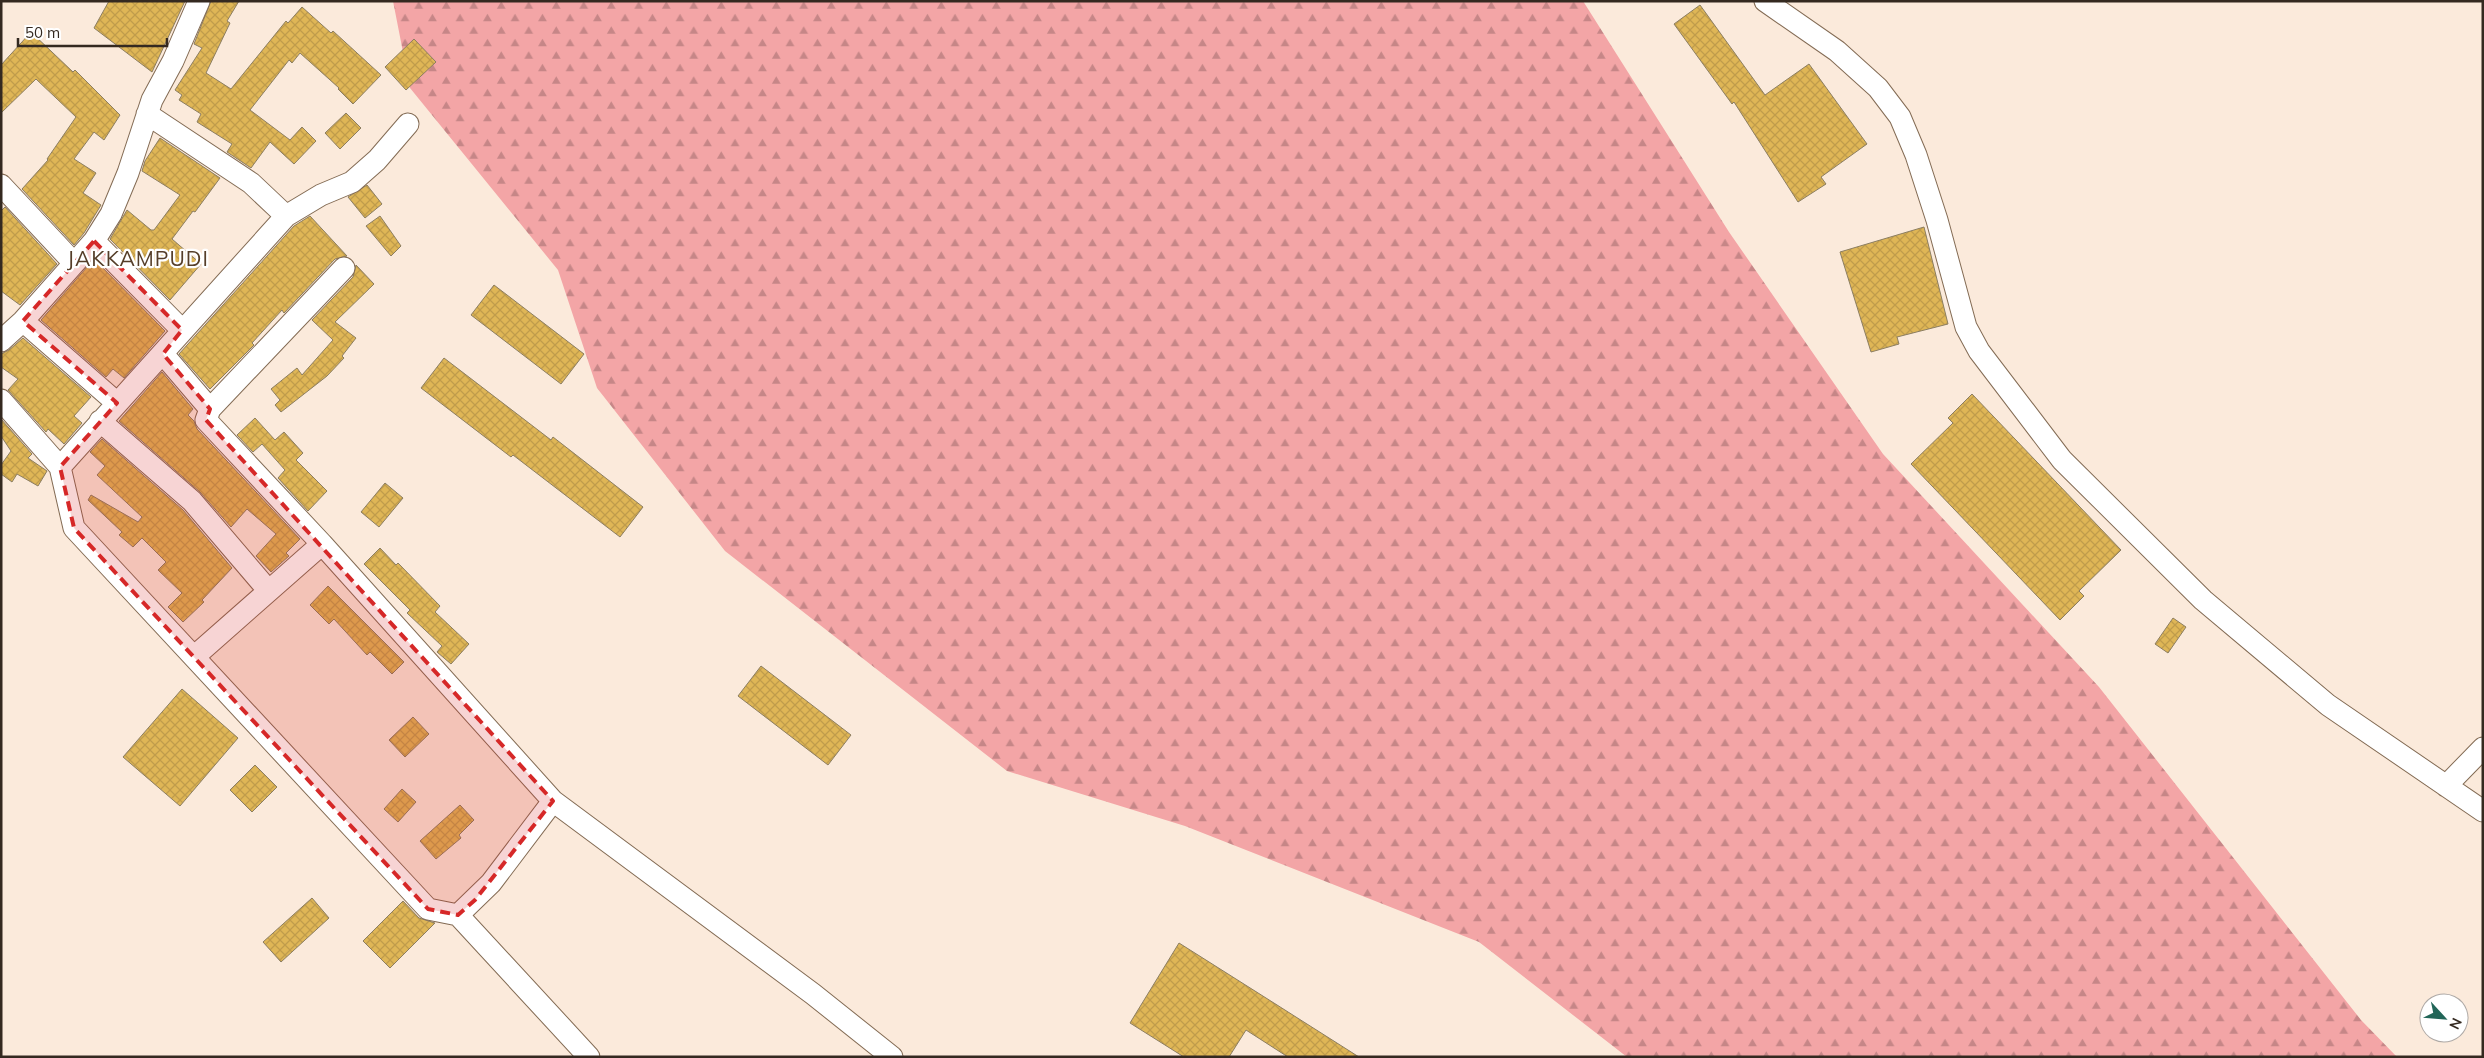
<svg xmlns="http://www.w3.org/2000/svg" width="2484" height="1058" font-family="Mulish,sans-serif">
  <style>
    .forest { fill: url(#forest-firs) }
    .building { fill: url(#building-cross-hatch); stroke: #8c7e61 }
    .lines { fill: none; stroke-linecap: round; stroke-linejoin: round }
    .minor-casing { stroke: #836b54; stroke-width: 23 }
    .minor { stroke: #fff; stroke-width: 21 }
    .marked { fill: #d62828; fill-opacity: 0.2; stroke: #d62828; stroke-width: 4; stroke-dasharray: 10 6; stroke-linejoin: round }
    .labels { text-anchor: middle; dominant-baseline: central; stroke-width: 4.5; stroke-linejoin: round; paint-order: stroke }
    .quarter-label { font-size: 21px; letter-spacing: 1px; fill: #553e29; stroke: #fff }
  </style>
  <defs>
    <pattern id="forest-firs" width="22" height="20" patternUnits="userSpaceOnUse" patternTransform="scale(1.25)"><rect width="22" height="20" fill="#f3a5a6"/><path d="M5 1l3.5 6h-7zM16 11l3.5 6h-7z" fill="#c68687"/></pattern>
    <pattern id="building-cross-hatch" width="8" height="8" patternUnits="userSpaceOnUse" patternTransform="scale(1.25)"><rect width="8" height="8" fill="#dfb656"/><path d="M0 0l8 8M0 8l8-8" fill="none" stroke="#c09c4b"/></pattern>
  </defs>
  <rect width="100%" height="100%" fill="#fbeadb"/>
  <path class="forest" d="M393,1h1190l146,231 154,222 216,233 262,333 36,37h-770l-148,-115 -294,-116 -178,-55 -282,-220 -128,-163 -39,-118 -148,-182z"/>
  <path class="building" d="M109,1h76l-33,71 -58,-44z
    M211,1h28l-12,20 3,2 -24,50 25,16 55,-68 2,2 14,-16 29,26 2,-2 48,44 -28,29 -15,-15 1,-1 -39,-35 -8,10 -3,-3 -39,50 40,30 12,-13 14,14 -22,23 -24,-22 -19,26 -24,-16 5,-8 -35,-22 4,-8 -22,-14 3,-5 -7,-5 27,-42 -8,-4z
    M1700,5l65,90 44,-31 58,80 -46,33 5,7 -28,18 -64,-100 -2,2 -58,-80z
    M31,32l42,40 2,-2 45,45 -16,25 -10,-8 -20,27 22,14 -13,20 18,12 -17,28 -10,12 -52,-56 26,-29 -1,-1 29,-42 -40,-38 -35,34v-48z
    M414,39l22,23 -30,28 -21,-23z
    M346,113l15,15 -21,21 -15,-16z
    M160,138l60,40 -25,34 -2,-1 -21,28 29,25 -31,36 -60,-61 17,-29 24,20h3l26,-35 -38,-24 3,-10z
    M367,185l15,19 -17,14 -17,-21z
    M5,207l52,57 -37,41 -19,-14v-80z
    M310,216l37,40 -12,3 -51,54 -2,-3 -30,33 2,2 -44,44 -31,-35 115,-128z
    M380,216l21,30 -10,10 -25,-30z
    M1924,227l24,97 -51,13 2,7 -28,8 -31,-100z
    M94,259l71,72 -41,47 -11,-9 -7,8 -65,-57z
    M356,265l18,19 -39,38 21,16 -14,18 2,2 -17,18 -46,36 -6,-7 5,-5 -9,-11 26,-21 5,7 31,-35 -21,-20 41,-43z
    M494,285l90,69 -23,30 -90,-69z
    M23,338l68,59 -17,19 8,7 -18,21 -16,-15 -2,3 -38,-42 10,-11 -17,-12v-13l8,-4z
    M444,358l107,82 2,-3 90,70 -23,30 -107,-82 -2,2 -90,-69z
    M162,372l31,37 -5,6 6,6 3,8 103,110 -14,14 3,3 -18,16 -15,-16 20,-22 -29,-25 -16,18 -31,-35 -81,-71z
    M1972,394l149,156 -42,41 5,5 -24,24 -149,-156 42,-41 -5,-5z
    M255,418l20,22 9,-8 19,21 -7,7 31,31 -19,20 -30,-33 7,-8 -23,-26 -9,8 -16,-17z
    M1,419l31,35 -4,4 19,13 -9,15 -21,-12 -5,8 -11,-8v-9l10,-14 -10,-15z
    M102,439l81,71 49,58 -30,32 2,2 -21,20 -15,-15 14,-14 -24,-23 8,-8 -24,-24 -9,9 -14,-12 3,-3 -34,-32 3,-5 47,27 4,-5 -45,-42 8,-9 -15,-14z
    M385,483l18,15 -24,29 -18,-15z
    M380,548l16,17 2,-2 42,43 -5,6 34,32 -18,20 -14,-12 5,-6 -35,-33 3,-3 -46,-46z
    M328,586l76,76 -12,12 -22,-22 -3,3 -33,-36 -5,5 -19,-19z
    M2173,618l13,9 -18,26 -13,-9z
    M761,666l90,69 -23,30 -90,-69z
    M182,689l56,49 -58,68 -57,-49z
    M413,717l16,17 -24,23 -16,-17z
    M255,765l22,22 -25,25 -22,-22z
    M402,789l14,13 -18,20 -14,-13z
    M460,805l14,15 -15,15 2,3 -25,21 -16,-18z
    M312,898l17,20 -48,44 -18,-20z
    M403,901l16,17 16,5 -45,45 -27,-27z
    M1179,943l87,55 93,59h-71l-42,-27 -17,27h-45l-54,-34z"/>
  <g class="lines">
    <defs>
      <path id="minor" d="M1765,1l72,50 41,37 22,29 16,38 21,65 29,107 13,24 83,109 141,140 125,105 155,106
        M147,114l104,69 35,33
        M1,185l72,77
        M94,241l88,89
        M23,321l94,82
        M1,341l22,-20 71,-80 17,-27 17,-41 24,-73 21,-39 26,-60
        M163,354l47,55 -4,11 116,124
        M1,400l59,67 14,61 354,381 30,6 33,-32 62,-82
        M210,409l134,-141
        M100,421l92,80 76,89
        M60,467l226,-251 35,-21 31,-13 25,-22 31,-36
        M195,656l127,-112 231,257 260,193 79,63
        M2446,786l37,-38
        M458,915l131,142"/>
    </defs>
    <use href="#minor" class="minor-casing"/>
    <use href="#minor" class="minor"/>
  </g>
  <path class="marked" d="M94,241l88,89 -19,24 47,55 -4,11 347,381 -78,99 -17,15 -30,-6 -354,-381 -14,-61 57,-64 -94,-82z"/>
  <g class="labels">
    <g class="quarter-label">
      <text x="138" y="258">JAKKAMPUDI</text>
    </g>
  </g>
  <rect width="2484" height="1058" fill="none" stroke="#342920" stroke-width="5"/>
  <g transform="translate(2444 1018) rotate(116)"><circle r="24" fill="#ffffff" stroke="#aea9a6"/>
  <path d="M0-4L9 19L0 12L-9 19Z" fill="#226658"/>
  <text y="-8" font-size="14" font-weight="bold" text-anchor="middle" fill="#342920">N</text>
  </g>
  <path d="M18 38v8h149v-8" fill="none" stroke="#342920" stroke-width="2.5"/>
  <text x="25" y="38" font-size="15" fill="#342920" stroke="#ffffff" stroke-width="4" paint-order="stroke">50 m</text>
</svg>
